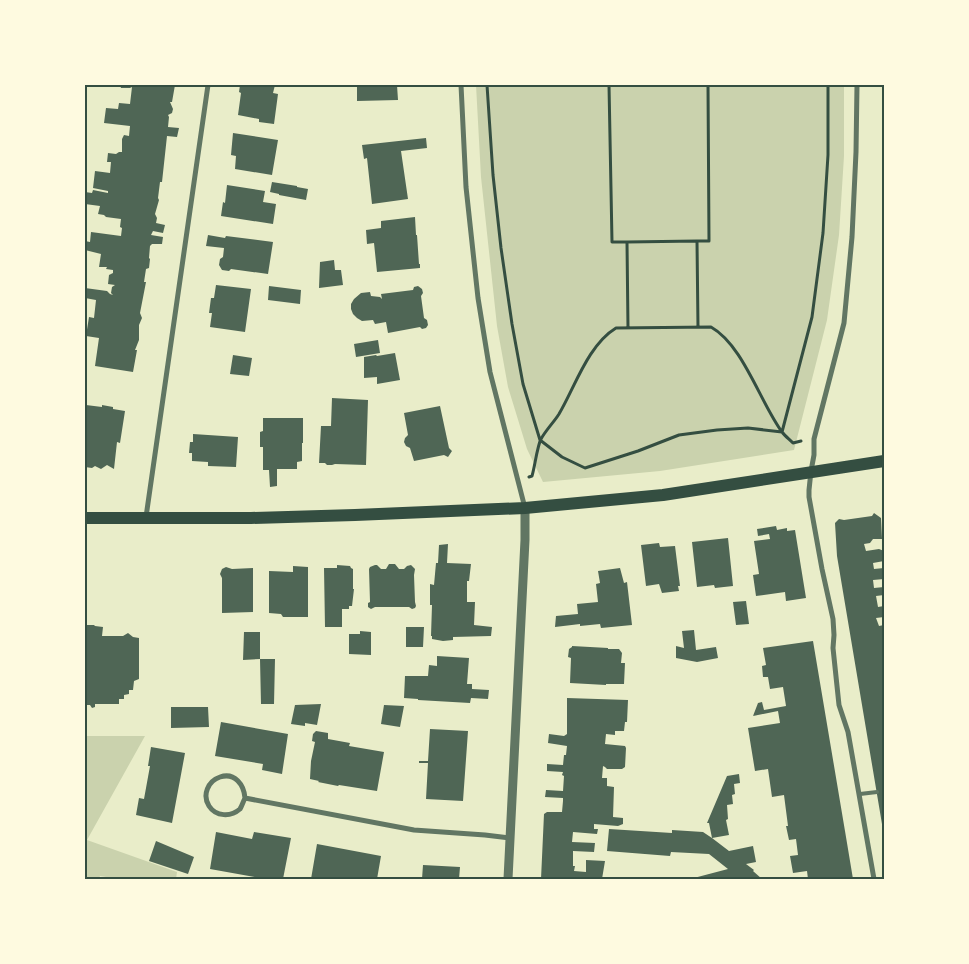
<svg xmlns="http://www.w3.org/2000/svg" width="969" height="964" font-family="'Alegreya Sans',sans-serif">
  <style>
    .green { fill: #cad2ad }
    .building { fill: #4f6655 }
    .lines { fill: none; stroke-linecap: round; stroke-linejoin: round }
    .path { stroke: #344e41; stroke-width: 3 }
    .service { stroke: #617663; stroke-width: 4 }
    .minor { stroke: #617663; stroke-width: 5 }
    .tertiary { stroke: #617663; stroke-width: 9 }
    .primary { stroke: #344e41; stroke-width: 12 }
    .neatline { fill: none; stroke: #344e41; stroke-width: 2 }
  </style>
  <rect width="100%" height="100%" fill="#e9edc9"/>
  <path class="green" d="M476,85h368v71l-5,79 -12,85 -33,130 -134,21 -117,11 -16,-33 -19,-62 -11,-61 -16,-149z
    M85,736h60l-58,104 90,32 -1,7h-58l-18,-3 -1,3h-14z"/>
  <path class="building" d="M120,85h55l-3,17h-2l3,7 -1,4 -4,2 1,2 -1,10 11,1 -2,9 -10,-1 -5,46h-2l-2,16 1,2 -4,14 2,4 -1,5 9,2 -2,8 -10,-2 -2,4 12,2 -1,7h-10l-2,2 -1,12 1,1 -1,9 -3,1 -2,13h2l-6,31 2,5 -3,7v15l-4,10h2l-4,22 -38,-6 4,-28 -13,-2 3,-19 5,1 2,-18 -11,-2v-10l22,3 3,3 3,1 -2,-2 1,-6 3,-2 -7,-1 1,-9 4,-2v-3l-7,-1 1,-2h-8l2,-13 -16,-4v-9l5,1 1,-10 30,4 1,-8 -2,-1 1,-8 -15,-2 -2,-2 -6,-1 2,-8 -15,-2v-12l7,1 1,-3 15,3v-2l-15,-3 2,-17 15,2 1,-11h-4l1,-9 8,1 3,-2h3v-13l2,-4 5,1 1,-10 -26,-3 2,-15 12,1 1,-6 11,1 2,-17 -2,1h-9z
    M240,85h35l-2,8 5,1 -4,30 -15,-2v-3l-21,-4 3,-22 -2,-1z
    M357,85h40l1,15 -41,1z
    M233,133l45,7 -6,35 -37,-6 1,-13 -5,-1z
    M426,138l1,10 -26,3 7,48 -36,5 -5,-46 -3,1 -2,-14z
    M272,182l25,4v1l11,2 -2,11 -27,-5v-1l-9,-2z
    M227,185l38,6 -2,11 13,2 -3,20 -52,-8 2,-14 2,1z
    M415,217l1,18h1l2,29h1v4l-43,4 -3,-29 -7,1 -1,-14 15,-2v-7z
    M208,235l17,3 1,-2 47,6 -5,32 -37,-5 -2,2 -7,-1 -3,-5 1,-6 3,-2 1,-9 -18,-2z
    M334,260l1,10h6l2,15 -24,3 1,-26z
    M216,285l35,4 -6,43 -35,-5 2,-14h-3l2,-15h3z
    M269,286l32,4 -1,14 -32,-4z
    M418,286l4,3 1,4 -2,3 3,22 3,2 1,5 -2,3 -4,1 -2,-2 -32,6 -2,-11 -11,2 -2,-4 -11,1 -5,-3 -4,-4 -2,-5v-5l3,-5 7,-6 9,-1 1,4 9,1 2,2 -1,-5 32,-4 1,-3z
    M378,340l2,13 -24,4 -2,-13z
    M395,353l5,27 -23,4v-7l-13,1v-21l12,-2 1,1z
    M233,355l19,3 -3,18 -19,-2z
    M332,398l36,2 -2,65 -31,-1 -3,1h-5l-2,-2h-6l2,-37h10z
    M86,405l16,2v-2l11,2v2l12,2 -5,32 -3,-1 -3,27 -7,-4 -6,4 -6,-3 -3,2 -7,-1v-50z
    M440,406l9,42 3,3 -4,6 -4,-2 -30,6 -4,-13 -4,-2 -2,-4 1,-4 3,-3 -4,-22z
    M263,418h40v25h-1v18l-5,1v7h-20v17l-7,1 -1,-17h-6v-23h-3v-15l3,-1z
    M193,434l45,3 -2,30 -28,-1v-4l-16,-1v-8h-3l1,-11h3z
    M874,513l7,5 1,21h-9l-3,4 -6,1 2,7 13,-2 5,2v10l-11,2 1,6 10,-1v11l-11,1 1,8 10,-1v8l-8,1 2,11 6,-1v11l-8,1 3,8 5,-1v205h-1l-46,-274 -2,-33 4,-4 5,1 28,-4z
    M776,526l1,4 10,-2v3l8,-1 11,68 -20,3 -1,-9 -29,4 -3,-21 6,-1 -5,-33 16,-2 -1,-5 -11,2 -1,-7z
    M728,538l5,48 -18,2 -1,-3 -17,2 -5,-45z
    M659,543l1,4 15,-1 5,40h-2l1,5 -17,2 -3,-9 -13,2 -5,-41z
    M448,544l-1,19 24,1 -2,17h-2v21h8l-1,23 18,2 -1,9 -38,1v3l-10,1 -11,-2v-3h-1l1,-31h-2v-21l4,1 2,-22h2l1,-18z
    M389,564h6l4,5h5l3,-3 4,-1 4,4 -1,6 1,27 1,4 -1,2 -3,1 -3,-2h-34l-4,2 -3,-2v-4l2,-1 -1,-33 1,-2 5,-2h2l4,4h5z
    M337,565l13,1 1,2 2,1v20h1l-2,17h-3v3h-7v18h-17l-1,-59h13z
    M293,566l15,1v50h-25l-2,-3 -12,-1v-42l24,1z
    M226,567l6,2 21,-1v44l-31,1v-35l-2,-4 2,-5z
    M620,568l4,15 3,-1 5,43 -31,3 -1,-4 -20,2v-2l-25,3 1,-11 22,-2 -1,-10 21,-2 -2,-18 4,-1 -2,-12z
    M746,601l3,23 -13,1 -3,-23z
    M85,625h9l1,1 8,1 -1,9h21l5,-3 5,4 6,1v41l-5,2 -1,9h-4v4l-5,1v4h-5v5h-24v3l-3,1 -2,-3h-5z
    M406,627h18l-1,20h-17z
    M694,630l2,20 20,-3 2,11 -21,4 -21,-4v-12l8,2 -2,-17z
    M360,631l11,1v23l-22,-1v-20h11z
    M244,632h16v27h15l-1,45h-13l-1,-45 -17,1z
    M813,641l32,190 8,48h-45l-1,-8 -14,2 -3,-17 8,-1 -2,-16 -7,1 -3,-14h2l-4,-31 -12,2 -4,-28 -13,2 -7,-43 32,-5 -2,-12 -25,5 5,-13 4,-1 2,8 22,-4 -3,-19 -13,2 -2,-12h-5l-1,-11 4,-1 -3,-17z
    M572,646l36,2v1h11l3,4 -1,10h4l-1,21h-18v1l-36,-2 1,-25 -3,-1 1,-8 3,-2z
    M437,656l32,2 -2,26h5v5l17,1 -1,9 -17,-1 -1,5 -52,-3v-1l-14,-1 1,-22h23l1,-11 8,1z
    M567,698l61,2 -1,22h-2l-1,9h-9v4l-9,-1 -1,10 20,2 1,2 -1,19 -3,2h-15l-2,-2 -2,-1 -1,12h5v8l7,1 -1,30 10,1v6l-5,2 -24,-2v5h4l-1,5 -24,-2 -1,10 23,1 -1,9 -21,-1v15h2l-1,5 12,1v-12l19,1 -3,18h-61l3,-65 3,-2h15l1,-11v-3l-18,-1 1,-7 17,1 1,-15 -2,-1 1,-3 -16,-1v-7l16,1 1,-10h2l1,-9 -19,-3 1,-9 15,2 3,-2z
    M321,704l-4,21 -12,-2v3l-14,-2 4,-19z
    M384,705l20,1 -4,21 -19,-3z
    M171,707h37l1,20 -38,1z
    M221,722l67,12 -6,40 -20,-4 1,-6 -48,-8z
    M430,729l38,2 -5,70 -37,-2 2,-36h-9v-2h9z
    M316,731l12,2v6l22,4 -1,3 35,6 -7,39 -38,-6 -1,1 -20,-4 1,-1 -9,-2 1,-18 4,-19 -3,-1 1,-7z
    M151,747l34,6 -13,70 -36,-8 3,-17 5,1 6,-33h-2z
    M739,774l1,9 -6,1 1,10 -3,1 1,9 -6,1 1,14 -2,1 3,15 -17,3 17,13 24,-5 3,16 -10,2 8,6 -1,1 9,8h-72l38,-10 -19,-15 -38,-2 -1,4 -63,-5 2,-22 63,4v-3l31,2 9,6 -3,-15h-2l20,-47z
    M216,832l36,7 2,-7 37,6 -8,41h-17l-56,-10z
    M156,841l38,16 -6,17 -39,-13z
    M317,844l64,12 -4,23h-66z
    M423,865l37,2 -1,12h-37z"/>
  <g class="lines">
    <path class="path" d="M487,85l6,90 8,73 11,76 11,60 17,56 22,17 23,11 53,-17 41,-16 38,-5 31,-2 34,4 30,-115 11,-84 5,-78v-70
      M609,85l3,157h15l1,86
      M627,242l70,-1
      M698,327l-1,-86h12l-1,-156
      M529,477l3,-1c3,-10 5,-29 9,-37 5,-9 13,-17 18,-25 16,-27 29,-69 57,-86l95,-1c32,18 49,75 71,105 3,4 7,7 11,11l8,-2"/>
    <path class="service" d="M860,794l17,-2"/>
    <path class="minor" d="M461,85l5,102 12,111 12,74 35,136
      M857,85l-1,67 -4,85 -8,86 -30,116v16l-3,16 -2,19v7l13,72 11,50 1,16 -1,13 6,57 9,27 26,147
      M146,517l62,-432
      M245,798c-2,4 -3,8 -5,11 -9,8 -24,8 -31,-3 -7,-11 -1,-25 11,-29 15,-5 24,8 25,21l169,32 71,5 25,3"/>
    <path class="tertiary" d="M508,879l17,-339v-32"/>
    <path class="primary" d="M85,518h166l104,-3 170,-7 138,-13 221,-34"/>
  </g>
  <rect width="969" height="964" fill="none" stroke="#fefae0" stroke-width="172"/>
  <rect x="86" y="86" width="797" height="792" class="neatline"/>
</svg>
